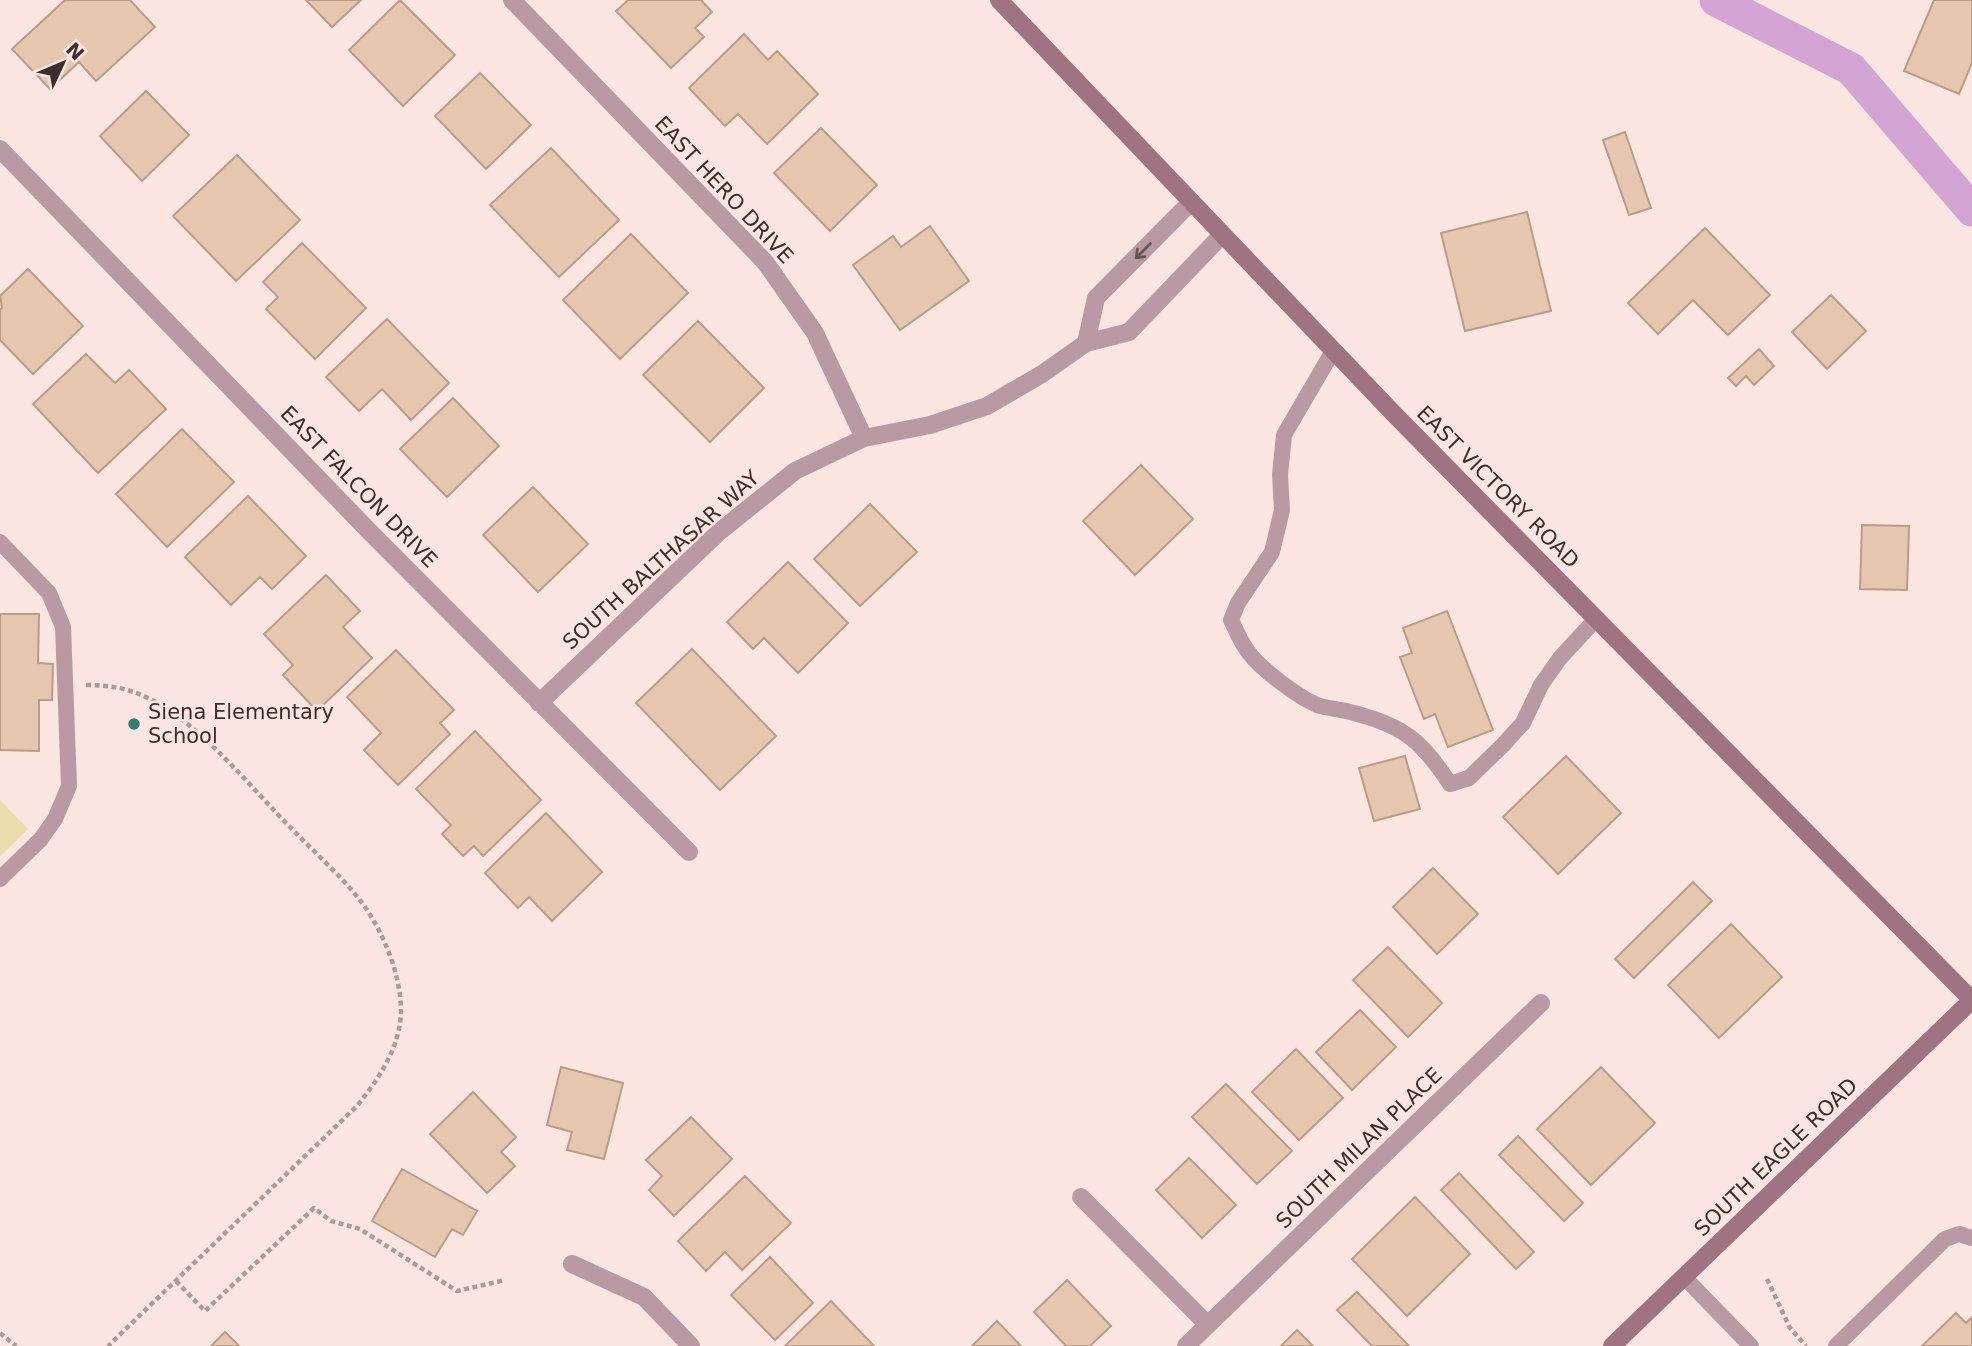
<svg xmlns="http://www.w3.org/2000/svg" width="1972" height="1346" font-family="'DejaVu Sans',sans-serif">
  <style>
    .green { fill: #ebdbad }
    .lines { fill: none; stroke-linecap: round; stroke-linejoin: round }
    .canal { stroke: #d4a4d5; stroke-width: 33 }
    .building { fill: #e6c8b1; stroke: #bb9d87; stroke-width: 2 }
    .path { stroke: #ae9a97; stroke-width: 4.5; stroke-dasharray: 5 3.5; stroke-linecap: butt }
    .service { stroke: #b99aa4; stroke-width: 16 }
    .minor { stroke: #b99aa4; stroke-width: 18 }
    .secondary { stroke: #9f7382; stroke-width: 18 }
    .oneway { stroke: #685456 }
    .poi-dot { fill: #357c73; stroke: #fde5e1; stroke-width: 2.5 }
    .labels { text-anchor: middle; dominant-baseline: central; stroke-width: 5; stroke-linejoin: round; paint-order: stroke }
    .street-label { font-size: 21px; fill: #3d2e2c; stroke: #fde5e1 }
    .poi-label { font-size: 21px; fill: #3d2e2c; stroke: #fde5e1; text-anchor: start }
  </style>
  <rect width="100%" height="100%" fill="#fde5e1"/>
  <path class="green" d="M0,800l28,29 -28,27z"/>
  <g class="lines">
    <path class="canal" d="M1716,0l135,69 121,141"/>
  </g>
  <path class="building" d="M65,0h65l25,27 -59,54 -17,-19 -29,27 -38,-40z
    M306,0h55l-29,27z
    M400,0l55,55 -52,51 -54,-56z
    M628,0h73l11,12 -17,16 9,9 -33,31 -55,-57z
    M1934,0h38v63l-13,31 -55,-23z
    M744,34l24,26 9,-9 41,43 -51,50 -29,-30 -13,12 -36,-38z
    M480,73l51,52 -45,44 -51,-53z
    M146,91l43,44 -47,46 -42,-45z
    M821,128l56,57 -47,46 -56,-58z
    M1625,132l26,76 -22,7 -26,-75z
    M551,148l68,72 -60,57 -69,-72z
    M237,155l63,65 -64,61 -63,-65z
    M1527,212l24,99 -86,20 -24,-98z
    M930,226l39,55 -69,49 -47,-65 40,-29 8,11z
    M1705,228l65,67 -42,40 -35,-35 -35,34 -30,-31z
    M631,234l57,59 -68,66 -57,-59z
    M302,243l64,65 -51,51 -49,-50 12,-12 -15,-15z
    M28,269l55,57 -50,48 -33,-34v-30l2,-2 -2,-12z
    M1831,295l35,36 -39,38 -35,-37z
    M387,319l62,64 -38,37 -29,-31 -23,22 -33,-34z
    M698,321l66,67 -54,54 -67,-67z
    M1759,349l15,17 -20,19 -8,-9 -10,10 -8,-8z
    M86,354l29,29 14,-13 37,39 -68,64 -65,-69z
    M453,398l46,48 -52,51 -47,-48z
    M182,429l52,53 -67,65 -51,-53z
    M1141,465l52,54 -58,56 -52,-54z
    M533,487l55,57 -50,48 -55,-57z
    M248,496l58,60 -34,33 -12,-12 -29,28 -46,-48z
    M870,504l47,48 -57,54 -46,-47z
    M1862,525l47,1 -2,64 -47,-1z
    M788,562l60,61 -50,50 -34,-35 -11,11 -26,-27z
    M326,575l34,36 -17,16 29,31 -55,53 -34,-36 10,-10 -29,-31z
    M1447,611l46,119 -45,17 -13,-33 -11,5 -24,-62 12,-4 -9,-25z
    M0,614h39l-1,49 15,1 -1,36h-13v51l-39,-1z
    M692,649l84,87 -56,54 -84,-87z
    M396,650l58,60 -14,13 10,11 -52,51 -34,-35 17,-17 -34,-36z
    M475,731l66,69 -58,56 -9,-10 -11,10 -21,-22 9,-9 -35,-36z
    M1405,756l15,53 -46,12 -15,-53z
    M1566,756l55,57 -63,61 -55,-57z
    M546,813l56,59 -50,49 -23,-24 -11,11 -33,-35z
    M1433,868l45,46 -41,40 -44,-47z
    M1693,882l19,19 -78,77 -19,-19z
    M1731,924l51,53 -63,61 -51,-53z
    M1388,947l54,56 -34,34 -55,-57z
    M1360,1010l36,37 -44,43 -36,-38z
    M1296,1049l47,49 -44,42 -47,-48z
    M561,1067l62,16 -19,76 -37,-9 5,-18 -25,-7z
    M1601,1067l54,56 -64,62 -54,-56z
    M1226,1084l66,67 -35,33 -65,-67z
    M473,1092l43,45 -15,15 14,14 -28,27 -57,-59z
    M691,1117l41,42 -58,57 -25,-26 13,-14 -16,-16z
    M1518,1136l65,67 -19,18 -65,-66z
    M1189,1158l47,47 -34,33 -46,-48z
    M402,1169l75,42 -14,24 -11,-6 -17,28 -63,-36z
    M1459,1173l75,79 -18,17 -75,-79z
    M745,1176l46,47 -49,47 -17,-18 -19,19 -28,-30z
    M1415,1197l55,57 -63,62 -55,-57z
    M770,1257l43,46 -38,37 -44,-45z
    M1067,1280l44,46 -21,20h-24l-32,-34z
    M1357,1292l52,54h-37l-35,-36z
    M831,1301l43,45h-89z
    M1956,1313l10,10 6,-6v29h-50z
    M997,1321l24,25h-49z
    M1297,1330l16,16h-32z
    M225,1332l14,14h-28z"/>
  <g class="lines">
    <path class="path" d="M86,685c23,0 41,3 62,13 54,27 102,89 145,132 24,25 52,49 72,77 20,29 36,69 36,105 -1,36 -23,68 -44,94l-249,240
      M1767,1279l23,49 16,18
      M176,1281l29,30 109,-103 17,13 29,8 97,62 48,-11
      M0,1333l16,13"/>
    <path class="service" d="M1333,351l-49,84 -4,40 2,35 -10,42 -34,51 -7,17c5,10 10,23 18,33 12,16 49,44 68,52 11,4 25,4 37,8 50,13 68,28 96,71l19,-6 34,-33 20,-22 18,-38 19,-27 36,-39
      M0,542l49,51 14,34 6,159 -14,33 -14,20 -41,40
      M1684,1277l67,69
      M1836,1346l109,-107 14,-5 13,4"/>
    <path class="minor" d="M512,0l253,262 50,71 49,105
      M0,149l367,380 322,323
      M1086,343l10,-45 95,-96
      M539,703l180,-171 76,-61 69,-33 66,-13 57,-19 55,-32 44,-31 43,-11 93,-97
      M1081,1197l127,128
      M572,1264l72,33 47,49
      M1186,1346l355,-343"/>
    <path class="secondary" d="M999,0l396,415 577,585
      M1612,1346l360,-346"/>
  </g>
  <defs><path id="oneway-shaft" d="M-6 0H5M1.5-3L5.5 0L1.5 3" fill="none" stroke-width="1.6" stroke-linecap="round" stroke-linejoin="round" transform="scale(1.75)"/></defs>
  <use class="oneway" href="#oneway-shaft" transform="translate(1143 251) rotate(135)"/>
  <circle class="poi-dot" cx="134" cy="724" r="7"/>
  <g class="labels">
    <g class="street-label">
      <text transform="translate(724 190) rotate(47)">EAST HERO DRIVE</text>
      <text transform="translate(359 487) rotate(46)">EAST FALCON DRIVE</text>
      <text transform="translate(1498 487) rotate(45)">EAST VICTORY ROAD</text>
      <text transform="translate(661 560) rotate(-42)">SOUTH BALTHASAR WAY</text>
      <text transform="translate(1359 1148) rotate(-44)">SOUTH MILAN PLACE</text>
      <text transform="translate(1776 1157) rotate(-44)">SOUTH EAGLE ROAD</text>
    </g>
    <g class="poi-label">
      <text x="148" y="712">Siena Elementary<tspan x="148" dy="24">School</tspan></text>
    </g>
  </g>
  <g transform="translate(63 63) rotate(46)" stroke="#fde5e1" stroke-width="5" paint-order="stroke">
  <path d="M0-5L12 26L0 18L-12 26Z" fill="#3d2e2c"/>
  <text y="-10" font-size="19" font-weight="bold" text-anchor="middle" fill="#3d2e2c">N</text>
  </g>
</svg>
